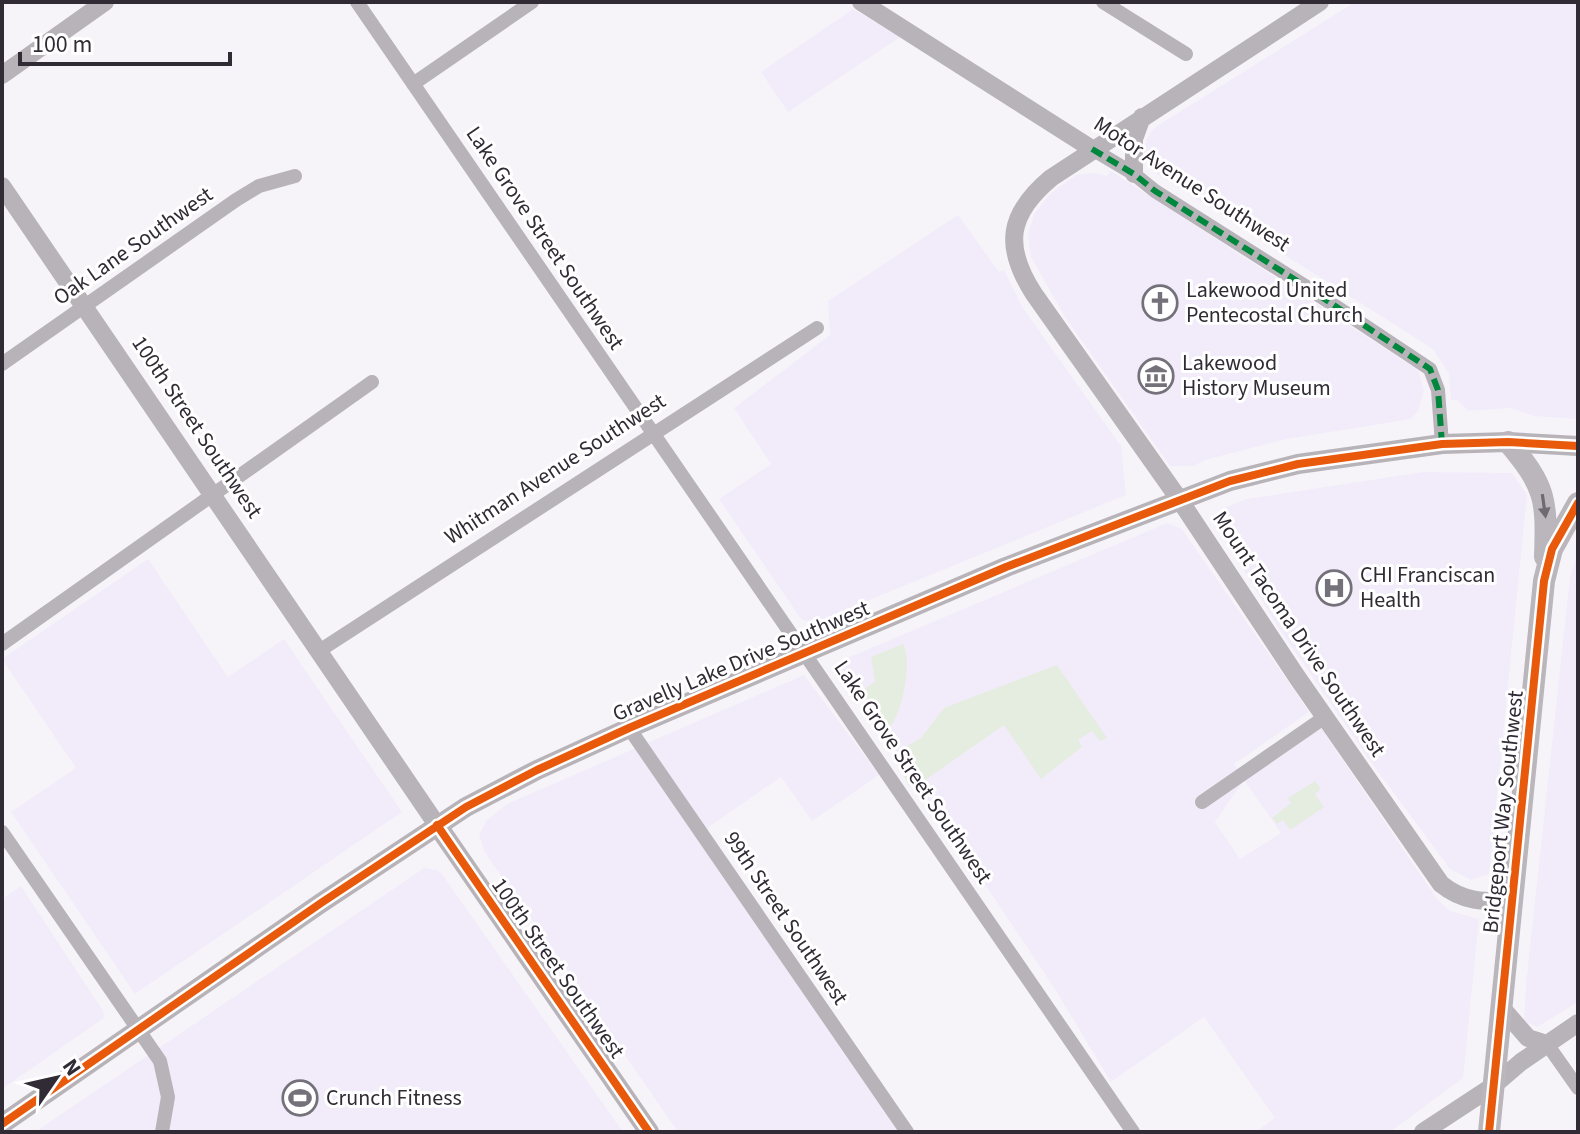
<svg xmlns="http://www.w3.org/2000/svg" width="1580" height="1134" font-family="'Source Sans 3',sans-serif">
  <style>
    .built { fill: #f2ecfa; fill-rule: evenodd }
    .green { fill: #e4eddf }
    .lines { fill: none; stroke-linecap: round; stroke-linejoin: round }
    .minor { stroke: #b8b3b8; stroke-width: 14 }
    .tertiary { stroke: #b8b3b8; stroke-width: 18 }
    .secondary { stroke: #b7b3b8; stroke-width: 20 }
    .primary { stroke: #bab6bb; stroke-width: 22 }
    .quiet { stroke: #00873e; stroke-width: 6; stroke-dasharray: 12 6; stroke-linecap: butt }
    .cycleway-casing { stroke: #fff; stroke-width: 13 }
    .cycleway { stroke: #e8590c; stroke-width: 8 }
    .oneway { fill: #6e6a71 }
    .labels { text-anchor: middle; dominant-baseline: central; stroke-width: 6; stroke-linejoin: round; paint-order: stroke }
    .street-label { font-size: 22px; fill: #302b35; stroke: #fff }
    .poi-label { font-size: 22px; fill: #302b35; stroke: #fff; text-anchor: start }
  </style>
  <rect width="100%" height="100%" fill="#f6f4f9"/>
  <path class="built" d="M1355,2h223v417l-44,-3 -23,-8 -43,3 -11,-11h-6l-2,-26 -16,-25 -276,-175 -10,-10 -4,-14 7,-17 7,-7z
    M853,9l47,28 -112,75 -27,-40z
    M1111,171l307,199 6,21 -6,20 -7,8 -124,20 -82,21 -11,6h-24l-105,-149 -34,-60 -3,-22 6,-21 17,-21 25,-18 18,-2 13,3z
    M958,215l41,57 5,-2 19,38 98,138 5,49 -313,128 -12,-4 -82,-120 52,-35 -37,-56 96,-73 -2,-34z
    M1423,472l89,1 15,22 -38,379 -18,6 -21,-11 -77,-104 -99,-144 -53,-90 3,-23 23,-9z
    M1167,523l15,6 127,183 -75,52 10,15 77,-51 116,171 13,12 29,8 -16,159 -73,54h-134l19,-14 -71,-101 -93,65 -56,-93 -213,-318 -3,-7 6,-5zM1244,780l37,53 -41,26 -25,-37z
    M1578,552v450l-41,25 -13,-6 2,-36 44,-408z
    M148,559l80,118 56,-38 118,173 -267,182 -124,-182 65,-44 -74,-109z
    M804,675l75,100 -67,46 -31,-44 -71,49 -11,14 201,292h-222l-194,-281 -5,-17 8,-14 20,-16z
    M424,868l13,2 5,4 181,258h-588z
    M21,886l82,125 1,7 -102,71v-190z"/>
  <path class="green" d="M903,644c10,16 -1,76 -17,87l-25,-40 14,-9 -4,-25z
    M1057,665l50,73 -7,3 -8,-10 -14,9 4,7 -41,32 -37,-54 -83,58 -12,3 -16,-32 28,-16 23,-30z
    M1315,781l6,8 -6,5 9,13 -34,23 -7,-10 -6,4 -5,-6 19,-15 -3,-5z"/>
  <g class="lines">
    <path class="minor" d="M357,2l776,1130
      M1103,2l83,52
      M413,84l119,-82
      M1092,149l42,25 21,17 150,95 125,83 8,21 4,54
      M2,364l234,-164 23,-14 36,-10
      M2,644l370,-262
      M319,651l498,-323
      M629,728l278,404
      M1202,802l123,-85
      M2,832l158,229 8,36 -6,35
      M1547,1044l31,44"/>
    <path class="tertiary" d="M861,2l231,147
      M1320,2l-269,176c-43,36 -48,68 -17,116l145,205 118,178 144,207c22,18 43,18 70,17
      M2,75l103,-73
      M1134,174v-35l8,-22
      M2,186l435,639
      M1501,1007l27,31 19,6
      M1423,1132l70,-46 28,-24 57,-39"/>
    <path class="secondary" d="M437,825l212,307
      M2,1124l319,-221 145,-96 71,-37 92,-42 377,-161 224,-86 68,-17 144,-20 66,-2 70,4"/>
    <path class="primary" d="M1508,442c38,45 39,57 37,115
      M1489,1132l55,-551 8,-32 26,-46"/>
    <path class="quiet" d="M1092,149l42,25 21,17 150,95 125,83 8,21 4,54"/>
    <defs>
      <path id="cycleway" d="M437,825l212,307
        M2,1124l319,-221 145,-96 71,-37 92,-42 377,-161 224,-86 68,-17 144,-20 66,-2 70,4
        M1489,1132l55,-551 8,-32 26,-46"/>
    </defs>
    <use href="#cycleway" class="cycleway-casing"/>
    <use href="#cycleway" class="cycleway"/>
  </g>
  <defs><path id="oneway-solid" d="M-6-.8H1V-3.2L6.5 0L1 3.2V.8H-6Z" transform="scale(2)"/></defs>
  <use class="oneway" href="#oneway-solid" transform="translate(1544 506) rotate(82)"/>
  <defs>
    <symbol id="church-ring" viewBox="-11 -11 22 22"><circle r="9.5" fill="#fff" stroke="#75717a" stroke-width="1.5"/><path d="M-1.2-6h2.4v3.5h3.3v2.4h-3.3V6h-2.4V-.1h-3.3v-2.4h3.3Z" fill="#75717a"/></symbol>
    <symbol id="museum-ring" viewBox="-11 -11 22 22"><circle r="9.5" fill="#fff" stroke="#75717a" stroke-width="1.5"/><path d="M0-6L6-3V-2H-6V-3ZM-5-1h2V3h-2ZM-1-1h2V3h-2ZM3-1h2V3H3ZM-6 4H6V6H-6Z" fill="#75717a"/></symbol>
    <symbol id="hospital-ring" viewBox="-11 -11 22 22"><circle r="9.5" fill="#fff" stroke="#75717a" stroke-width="1.5"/><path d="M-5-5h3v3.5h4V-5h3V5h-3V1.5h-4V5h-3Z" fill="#75717a"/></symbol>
    <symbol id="stadium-ring" viewBox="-11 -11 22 22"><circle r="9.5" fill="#fff" stroke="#75717a" stroke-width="1.5"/><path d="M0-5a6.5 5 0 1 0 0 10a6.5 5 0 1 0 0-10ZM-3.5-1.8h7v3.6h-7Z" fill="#75717a"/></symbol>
  </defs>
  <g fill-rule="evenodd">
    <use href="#church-ring" x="1140" y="283" width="40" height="40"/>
    <use href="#museum-ring" x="1136" y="356" width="40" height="40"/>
    <use href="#hospital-ring" x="1314" y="568" width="40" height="40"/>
    <use href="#stadium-ring" x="280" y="1078" width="40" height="40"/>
  </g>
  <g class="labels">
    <g class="street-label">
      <text transform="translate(1192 184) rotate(33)">Motor Avenue Southwest</text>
      <text transform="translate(545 238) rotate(56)">Lake Grove Street Southwest</text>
      <text transform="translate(133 246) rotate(-35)">Oak Lane Southwest</text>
      <text transform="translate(197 427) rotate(56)">100th Street Southwest</text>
      <text transform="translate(555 469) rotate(-33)">Whitman Avenue Southwest</text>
      <text transform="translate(1299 634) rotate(56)">Mount Tacoma Drive Southwest</text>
      <text transform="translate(741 661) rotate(-23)">Gravelly Lake Drive Southwest</text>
      <text transform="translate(913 772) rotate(56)">Lake Grove Street Southwest</text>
      <text transform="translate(1503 812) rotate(-84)">Bridgeport Way Southwest</text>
      <text transform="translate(786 918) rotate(56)">99th Street Southwest</text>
      <text transform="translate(558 968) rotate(55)">100th Street Southwest</text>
    </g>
    <g class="poi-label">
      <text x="1186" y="290">Lakewood United<tspan x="1186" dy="25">Pentecostal Church</tspan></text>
      <text x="1182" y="363">Lakewood<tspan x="1182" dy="25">History Museum</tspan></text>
      <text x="1360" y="575">CHI Franciscan<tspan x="1360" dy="25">Health</tspan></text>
      <text x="326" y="1098">Crunch Fitness</text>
    </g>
  </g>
  <rect width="1580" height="1134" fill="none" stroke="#302b35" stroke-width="8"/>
  <g transform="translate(56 1078) rotate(56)" stroke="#ffffff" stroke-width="6" paint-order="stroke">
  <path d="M0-6L14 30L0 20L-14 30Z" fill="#302b35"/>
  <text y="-12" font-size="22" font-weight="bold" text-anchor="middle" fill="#302b35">N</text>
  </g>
  <path d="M20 52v12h210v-12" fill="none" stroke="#302b35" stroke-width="4"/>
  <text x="32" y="52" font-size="24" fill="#302b35" stroke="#ffffff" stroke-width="6" paint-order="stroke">100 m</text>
</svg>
